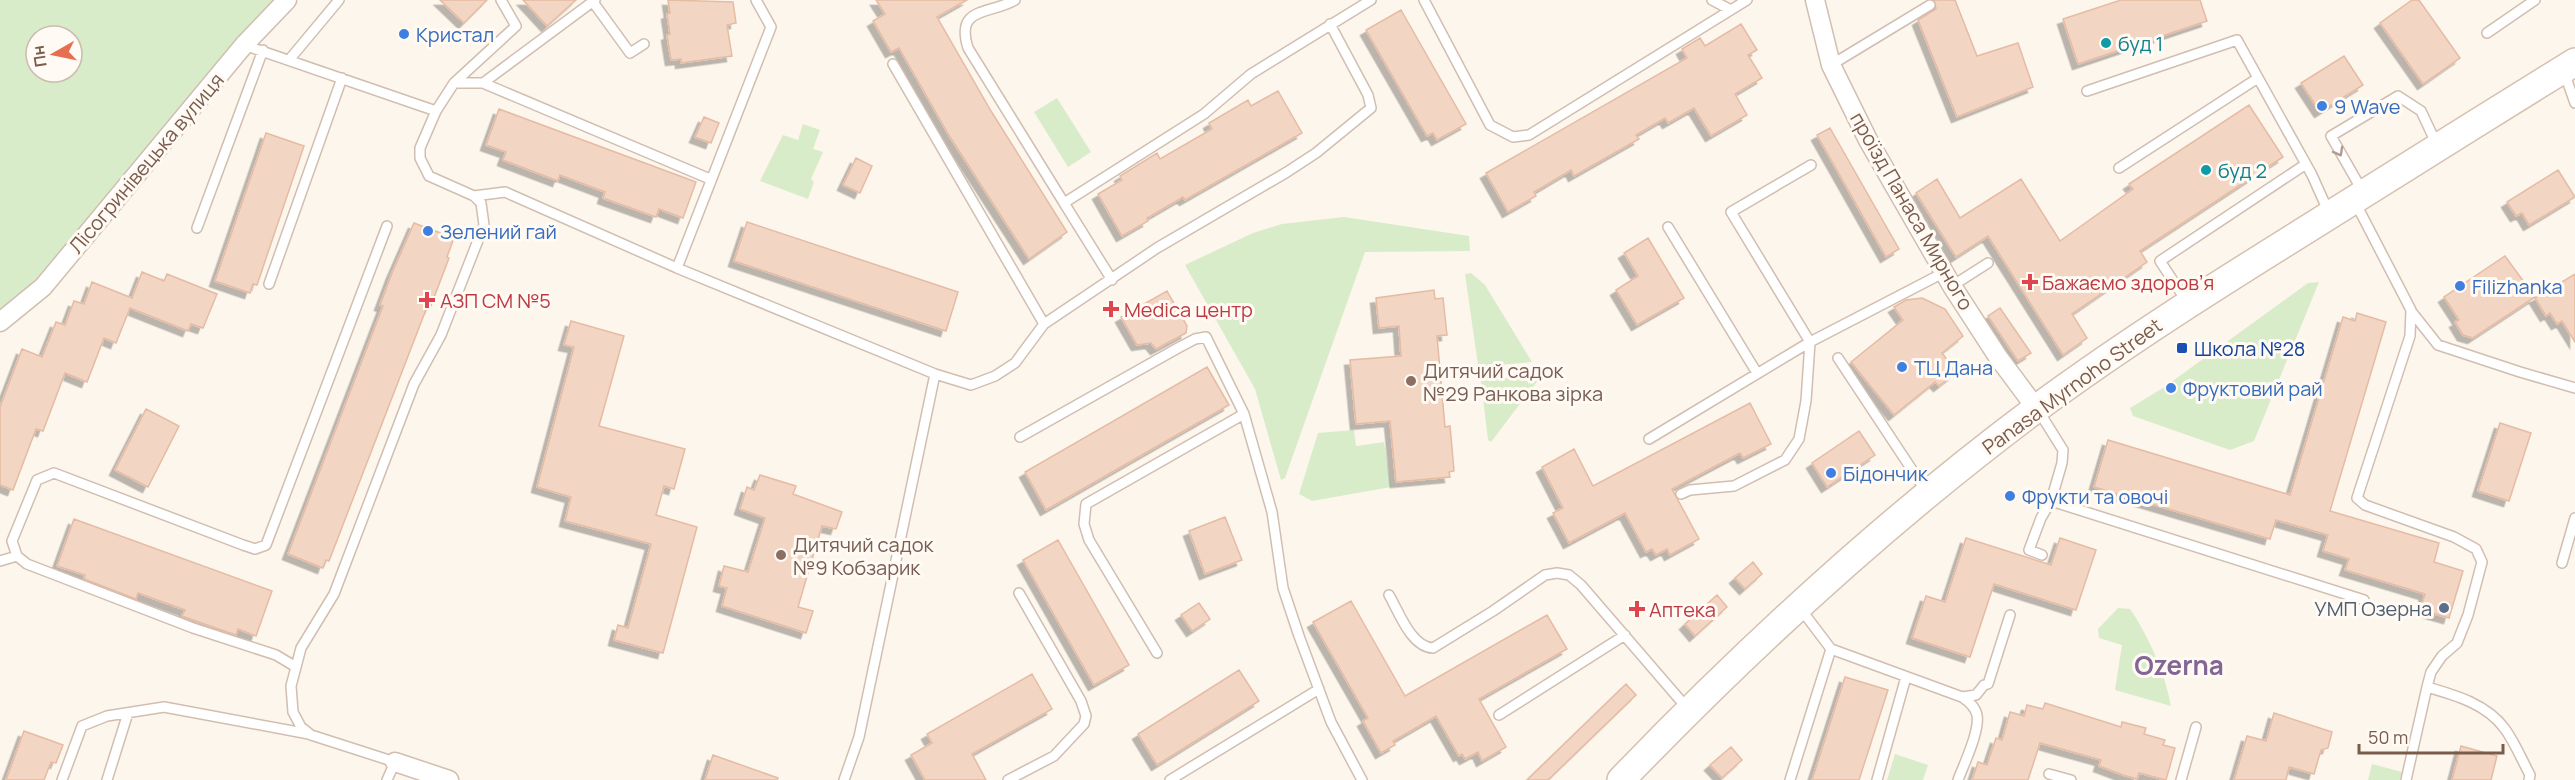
<svg xmlns="http://www.w3.org/2000/svg" width="2575" height="780" font-family="Manrope,sans-serif">
  <style>
    .green { fill: #d8ecc9; fill-rule: evenodd }
    .building { fill: #f3d5c3; stroke: #e6bba3; stroke-width: 1.5; filter: url(#shadow) }
    .lines { fill: none; stroke-linecap: round; stroke-linejoin: round }
    .lane-casing { stroke: #d1beb0; stroke-width: 12 }
    .street-casing { stroke: #d1beb0; stroke-width: 21 }
    .secondary-casing { stroke: #d6c0b0; stroke-width: 30 }
    .lane { stroke: #fff; stroke-width: 9 }
    .street { stroke: #fff; stroke-width: 18 }
    .secondary { stroke: #fff; stroke-width: 27 }
    .oneway { stroke: #af9d94 }
    .shop-dot { fill: #3f7fe0; stroke: #fffaf3; stroke-width: 2 }
    .culture-dot { fill: #0f9aa8; stroke: #fffaf3; stroke-width: 2 }
    .health-dot { fill: #e0444e; stroke: #fffaf3; stroke-width: 2 }
    .transit-dot { fill: #1a4fb4; stroke: #fffaf3; stroke-width: 2 }
    .education-dot { fill: #8d6e63; stroke: #fffaf3; stroke-width: 2 }
    .service-dot { fill: #5c6f8a; stroke: #fffaf3; stroke-width: 2 }
    .labels { text-anchor: middle; dominant-baseline: central; stroke-width: 6; stroke-linejoin: round; paint-order: stroke }
    .shop-label { font-size: 20px; fill: #366cbe; stroke: #fffaf3; text-anchor: start }
    .culture-label { font-size: 20px; fill: #0d838f; stroke: #fffaf3; text-anchor: start }
    .street-label { font-size: 20px; fill: #7a5c4d; stroke: #fffaf3 }
    .health-label { font-size: 20px; fill: #be3a42; stroke: #fffaf3; text-anchor: start }
    .transit-label { font-size: 20px; fill: #164399; stroke: #fffaf3; text-anchor: start }
    .education-label { font-size: 20px; fill: #785e54; stroke: #fffaf3; text-anchor: start }
    .service-label { font-size: 20px; fill: #4e5e75; stroke: #fffaf3; text-anchor: end }
    .district-label { font-size: 26px; font-weight: bold; fill: #846695; stroke: #fffaf3 }
  </style>
  <defs>
    <filter id="shadow"><feDropShadow dx="-5.5" dy="5.5" stdDeviation="0" flood-color="#0004"/></filter>
  </defs>
  <rect width="100%" height="100%" fill="#fdf6ec"/>
  <path class="green" d="M0,0h287l-244,287 -43,35zM36,36h36v36h-36z
    M1057,98l34,54 -23,15 -34,-55z
    M803,124l17,6 -7,19 10,3 -12,27 3,3 -6,17 -48,-18 23,-46 15,5z
    M1344,217l125,19 1,15 -105,1 -80,226 -4,2 -26,-91 -70,-124 68,-32 29,-9z
    M1471,273l14,12 47,77 -52,5 -2,-2 -13,-91z
    M2319,282l-65,159 -24,9 -97,-34 -3,-8 33,-20 145,-105z
    M1538,374l1,5 -48,63 -3,-2 -7,-59z
    M1354,430l2,16 28,-4 7,45 -79,14 -13,-7 19,-61z
    M2118,608l12,1c19,28 35,64 41,97l-56,-16 7,-45 -23,-7 -1,-9z
    M1895,754l33,11 -5,15h-36z
    M2372,764l30,8 -2,8h-32z"/>
  <path class="building" d="M440,0h47l-23,23z
    M523,0h53l-29,26z
    M668,0l65,2 3,21 -9,2 5,31 -51,7v-4l-10,1 -4,-25 3,-1 -3,-20 3,-1z
    M876,0h91l-30,17 54,94 76,121 -38,27 -79,-122 -51,-89 -8,4 -18,-31 12,-7z
    M1934,0h21l22,56 41,-13 15,44 -76,30 -39,-97 18,-11z
    M2121,0h79l7,21 -129,43 -15,-45z
    M2412,0h7l41,58 -37,26 -43,-61z
    M1401,10l65,114 -29,16 -4,-7 -6,3 -61,-106z
    M1741,24l16,26 -9,5 14,23 -27,16 12,21 -36,21 -17,-28 -26,15 -3,-5 -29,17 3,4 -65,37 -3,-6 -37,22 2,4 -28,16 -22,-39 201,-115 -5,-9 18,-11 5,8z
    M2344,56l19,29 -43,27 -19,-29z
    M1278,91l24,42 -117,67 -2,-3 -36,21 1,3 -26,15 -24,-42 24,-14 -2,-4 37,-23 3,6 52,-30 -3,-6 39,-23 3,6z
    M2249,105l34,52 -143,94 7,11 -75,52 15,24 -24,17 -75,-119 -32,21 -40,-64 21,-14 23,39 61,-39 39,62 73,-52 -4,-5z
    M499,109l197,73 -13,36 -24,-9 -3,8 -53,-19 2,-6 -45,-17 -2,6 -55,-21 3,-8 -20,-7z
    M704,117l15,6 -8,20 -16,-6z
    M1830,128l69,121 -13,8 -69,-122z
    M266,133l38,13 -47,139 -4,-1 -3,9 -35,-12z
    M856,158l16,8 -12,27 -17,-8z
    M2558,170l17,27 -46,28 -7,-12 -6,3 -9,-14z
    M747,222l211,70 -12,39 -212,-70z
    M414,223l40,15 -7,19 2,1 -19,50 -3,-1 -98,254 -3,-1 -3,8 -35,-14 95,-248 -3,-1 12,-32z
    M1648,238l36,60 -47,27 -21,-35 22,-14 -14,-23z
    M2505,256l30,41 -62,41 -10,-3 -8,-13 4,-2 -15,-23z
    M142,272l22,9 3,-7 50,20 -14,34 -12,-4 -3,7 -58,-23 -14,35 -12,-5 -17,44 -22,-9 -22,58 -7,-2 -23,61 -13,-5v-78l22,-58 20,8 14,-35 9,3 9,-24 10,3 8,-22 40,16z
    M2575,274v68l-13,-21 -5,3 -7,-11 -4,3 -11,-18z
    M1434,290l1,9 8,-1 4,37 -10,1 8,91 5,-1 4,45 -5,1 1,5 -54,5 -6,-61 -34,3 -6,-64 51,-4 -2,-30 -20,2 -3,-30z
    M1167,291l20,35 -1,7 -30,16 -5,-6 -14,2 -16,-28z
    M1922,298l23,11 18,27 -21,17 10,13 1,9 -14,11 -4,-4 -41,33 -43,-53 52,-42 -9,-13 12,-7z
    M2000,308l31,45 -13,8 -30,-45z
    M2357,313l29,9 -56,189 109,32 -5,19 29,9 -14,47 -29,-8 5,-16 -80,-24 4,-11 -26,-8 5,-16 -52,-15 -6,19 -176,-52 14,-47 182,55 53,-178 12,4z
    M571,321l53,15 -25,90 86,23 -11,40 -10,-3 -8,29 41,12 -34,126 -49,-13 4,-15 10,3 23,-84 -86,-23 6,-24 -34,-10 37,-140 -10,-2z
    M1207,367l22,38 -183,105 -21,-38z
    M1750,403l21,41 -28,14 -3,-5 -68,36 27,50 -29,16 -3,-6 -11,6 -4,-6 -6,3 -21,-39 -56,30 -16,-30 10,-5 -21,-41 32,-18 19,37z
    M146,409l33,17 -31,61 -33,-17z
    M2500,423l31,10 -22,68 -31,-10z
    M1859,431l16,24 -48,32 -15,-24z
    M760,475l36,11 -3,8 49,18 -6,17 -14,-3 -24,81 15,4 -7,22 -84,-27 5,-18 -8,-2 5,-20 24,6 17,-54 -25,-9 7,-22 7,3z
    M1225,517l17,43 -37,14 -16,-43z
    M74,519l198,72 -16,45 -18,-7 -2,6 -9,-3 -45,-16 3,-6 -47,-17 -2,6 -52,-20 1,-4 -28,-9z
    M1966,538l85,27 9,-27 36,12 -20,60 -82,-26 -24,73 -58,-19 14,-42 19,6z
    M1058,540l71,125 -35,20 -71,-125z
    M1753,562l9,12 -17,15 -10,-11z
    M1717,595l10,12 -32,29 -10,-12z
    M1351,601l54,95 142,-81 20,34 -88,50 27,48 -24,14 -4,-9 -13,7 -3,-5 -3,2 -23,-40 -43,25 2,4 -14,8 -18,-32 5,-3 -55,-96z
    M1199,603l11,16 -18,12 -11,-16z
    M1239,670l20,31 -102,64 -19,-31z
    M1032,674l20,35 -80,45 14,26h-61l-14,-25 21,-12 -5,-9z
    M1845,677l43,13 -29,90h-47z
    M1626,684l10,11 -88,85h-21z
    M2045,703l76,24 1,-5 24,6 -2,6 21,6 -2,5 12,3 -9,32 -27,-7 -2,6 -14,-4 -24,-9 2,-6 -61,-17 -12,37h-56l6,-18 9,3 9,-27 6,2 8,-28 14,4 3,-11 16,4z
    M2274,713l58,19 -4,16 -7,2 -7,24 -25,-7 -3,13h-52l13,-44 19,5z
    M24,731l39,14 -7,18 -5,-1 -7,18h-38z
    M2461,746l36,10 -6,24h-39z
    M1731,747l11,13 -20,18 -12,-13z
    M713,755l65,23 -1,2h-72z"/>
  <g class="lines">
    <defs>
      <path id="lane" d="M1015,0c-26,15 -60,6 -47,48l96,155 140,-89 47,-40 120,-74
        M1424,0l66,125 23,12 16,-2 218,-135
        M1712,0l17,9
        M593,2l37,51 14,-9
        M2487,33l48,-33
        M244,45l192,66
        M289,60l50,-60
        M893,64l151,260
        M1831,65l99,-60
        M2564,72l11,31
        M454,83l62,-57 -15,-26
        M483,83l112,-83
        M2087,91l150,-51 75,135 17,38
        M2119,168l139,-90
        M2363,192l-32,-56 67,-40 23,15 16,34
        M474,196l31,-4 172,76 258,106 36,11 24,-9 20,-13 29,-39 113,-76 130,-76 29,-19 55,-45 -3,-13 -38,-71
        M2355,202l56,108 -1,26 -53,162 8,7 89,32 22,12 6,13 -14,53 -11,28 -15,13 -11,16 -4,15
        M1064,203l48,77
        M1668,227l89,146
        M197,228l66,-178
        M677,268l94,-241 -15,-27
        M269,284l73,-206
        M1952,286l36,-23
        M2187,302l-27,-41 146,-97
        M2411,311l27,34 82,27 55,16
        M1838,358l88,133
        M2038,410l25,40 -1,13 -11,38 313,99
        M1020,437l158,-89 17,-9 11,-2 38,77 28,98 11,76 16,48 32,86 31,58
        M1649,439l161,-97 135,-70
        M1681,494l9,-4 44,-4 51,-26 14,-21 7,-38 4,-59 -79,-130 80,-47
        M2042,555l-13,-5 12,-32 10,-17
        M0,561l17,-5
        M2562,563l13,-45
        M1389,595c10,17 22,52 44,53l60,-37 52,-36 12,-2 12,2 12,10 106,123
        M1800,608l31,41 131,48 14,-2 8,-10 4,-1 22,-69
        M1157,653l-68,-113 -5,-16 2,-20 158,-90
        M296,667l-20,-12 -83,-27 -166,-64 -10,-8 -5,-15 25,-61 17,-7 189,72 12,4 11,-4 121,-319
        M1499,715l126,-80
        M2049,774l22,6
        M62,780l20,-54 25,-10 57,-9 145,27
        M107,780l21,-67
        M387,780l8,-18 -84,-27 -10,-8 -8,-15 -2,-26 10,-38 33,-54 80,-210 27,-49 43,-110 -3,-22 -7,-7 -45,-20 -9,-18v-10l16,-37 18,-28h29l227,96
        M844,780l15,-43 76,-363
        M1008,780l46,-24 30,-32 2,-8 -5,-15 -62,-108
        M1170,780l149,-91
        M1790,780l41,-131
        M1877,780l29,-103
        M1958,780c6,-16 22,-49 19,-65 -2,-9 -9,-14 -15,-18
        M2181,780l15,-53
        M2406,780l21,-93c28,8 60,17 78,42 10,14 17,31 25,46l-1,5"/>
      <path id="street" d="M1815,0l16,65 37,75 84,146 46,71 38,51
        M0,322l43,-35 201,-242 43,-45
        M395,762l54,18"/>
      <path id="secondary" d="M1621,780c128,-133 264,-258 412,-369 89,-66 183,-125 276,-183 89,-56 177,-111 266,-166"/>
    </defs>
    <use href="#lane" class="lane-casing"/>
    <use href="#street" class="street-casing"/>
    <use href="#secondary" class="secondary-casing"/>
    <use href="#lane" class="lane"/>
    <use href="#street" class="street"/>
    <use href="#secondary" class="secondary"/>
  </g>
  <defs><path id="oneway-chevron" d="M-2-3.5L2.5 0L-2 3.5" fill="none" stroke-width="1.6" stroke-linecap="round" stroke-linejoin="round" transform="scale(1.5)"/></defs>
  <use class="oneway" href="#oneway-chevron" transform="translate(2339 152) rotate(61)"/>
  <g class="shop-dot">
    <circle cx="404" cy="34" r="6"/>
    <circle cx="2322" cy="106" r="6"/>
    <circle cx="428" cy="231" r="6"/>
    <circle cx="2460" cy="286" r="6"/>
    <circle cx="1902" cy="367" r="6"/>
    <circle cx="2171" cy="388" r="6"/>
    <circle cx="1831" cy="473" r="6"/>
    <circle cx="2010" cy="496" r="6"/>
  </g>
  <g class="culture-dot">
    <circle cx="2106" cy="43" r="6"/>
    <circle cx="2206" cy="170" r="6"/>
  </g>
  <g class="health-dot">
    <path d="M2027 273h6v6h6v6h-6v6h-6v-6h-6v-6h6z"/>
    <path d="M424 291h6v6h6v6h-6v6h-6v-6h-6v-6h6z"/>
    <path d="M1108 300h6v6h6v6h-6v6h-6v-6h-6v-6h6z"/>
    <path d="M1634 600h6v6h6v6h-6v6h-6v-6h-6v-6h6z"/>
  </g>
  <rect class="transit-dot" x="2176" y="342" width="12" height="12" rx="3"/>
  <g class="education-dot">
    <circle cx="1411" cy="381" r="6"/>
    <circle cx="781" cy="555" r="6"/>
  </g>
  <circle class="service-dot" cx="2444" cy="608" r="6"/>
  <g class="labels">
    <g class="shop-label">
      <text x="416" y="34">Кристал</text>
      <text x="2334" y="106">9 Wave</text>
      <text x="440" y="231">Зелений гай</text>
      <text x="2472" y="286">Filizhanka</text>
      <text x="1914" y="367">ТЦ Дана</text>
      <text x="2183" y="388">Фруктовий рай</text>
      <text x="1843" y="473">Бідончик</text>
      <text x="2022" y="496">Фрукти та овочі</text>
    </g>
    <g class="culture-label">
      <text x="2118" y="43">буд 1</text>
      <text x="2218" y="170">буд 2</text>
    </g>
    <g class="street-label">
      <text transform="translate(146 163) rotate(-50)">Лісогринівецька вулиця</text>
      <text transform="translate(1912 211) rotate(60)">проїзд Панаса Мирного</text>
      <text transform="translate(2072 386) rotate(-36)">Panasa Myrnoho Street</text>
    </g>
    <g class="health-label">
      <text x="2042" y="282">Бажаємо здоровʼя</text>
      <text x="440" y="300">АЗП СМ №5</text>
      <text x="1124" y="309">Medica центр</text>
      <text x="1649" y="609">Аптека</text>
    </g>
    <g class="transit-label">
      <text x="2194" y="348">Школа №28</text>
    </g>
    <g class="education-label">
      <text x="1423" y="370">Дитячий садок<tspan x="1423" dy="23">№29 Ранкова зірка</tspan></text>
      <text x="793" y="544">Дитячий садок<tspan x="793" dy="23">№9 Кобзарик</tspan></text>
    </g>
    <g class="service-label">
      <text x="2432" y="608">УМП Озерна</text>
    </g>
    <g class="district-label">
      <text x="2179" y="665">Ozerna</text>
    </g>
  </g>
  <g transform="translate(54 54) rotate(261)"><circle r="28" fill="#fffaf3" stroke="#cabbb1" stroke-width="1.5"/>
  <path d="M0-4.5L10 22L0 15L-10 22Z" fill="#e76f51"/>
  <text y="-9" font-size="16" font-weight="bold" text-anchor="middle" fill="#7a5c4d">Пн</text>
  </g>
  <path d="M2359 744v9h144v-9" fill="none" stroke="#7a5c4d" stroke-width="3"/>
  <text x="2368" y="744" font-size="18" fill="#7a5c4d" stroke="#fffaf3" stroke-width="4.5" paint-order="stroke">50 m</text>
</svg>
